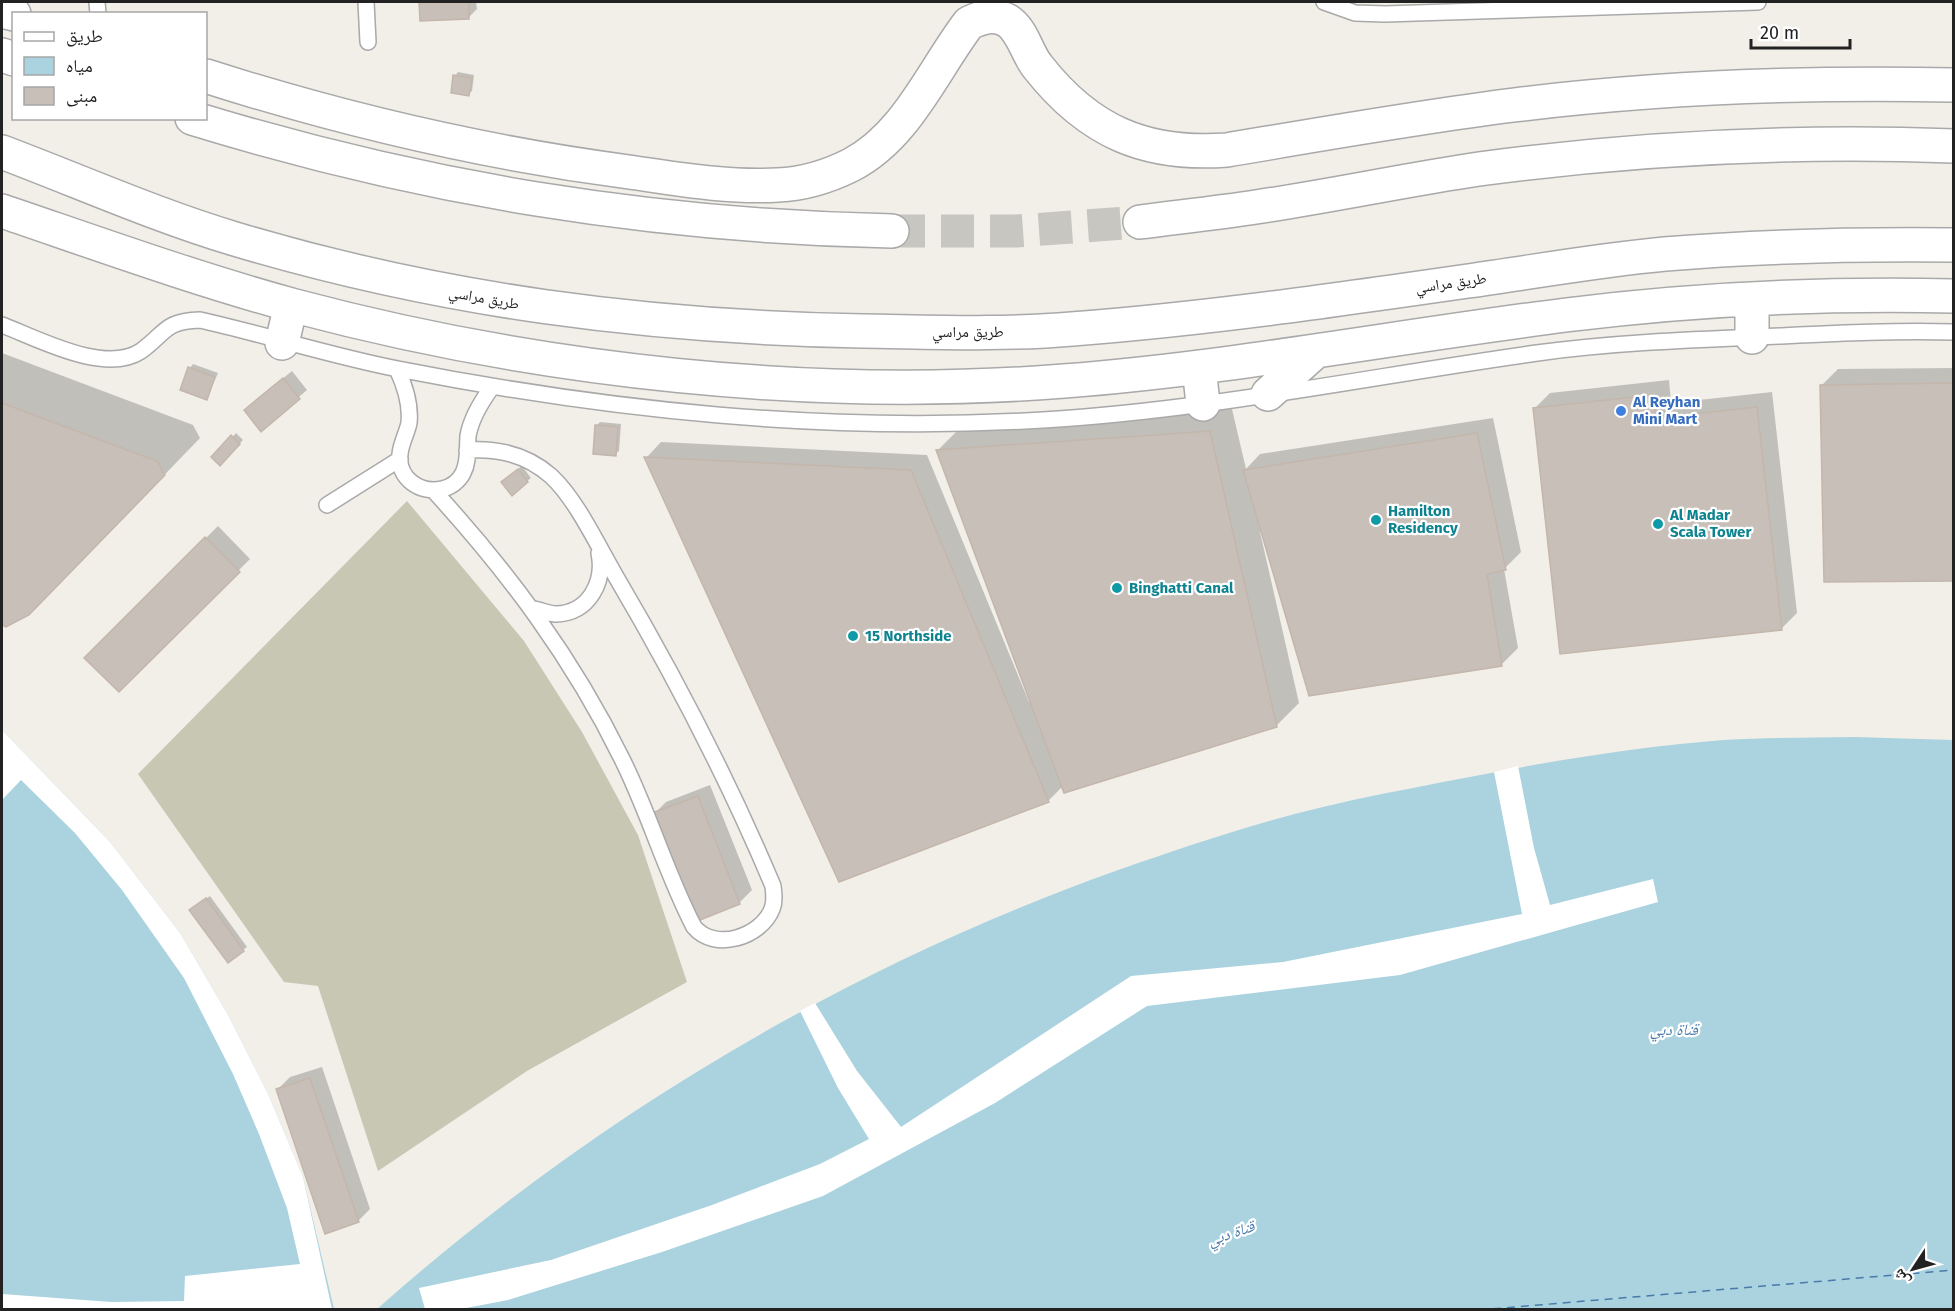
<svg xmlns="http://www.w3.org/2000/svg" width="1955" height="1311" font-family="'Fira Sans','Noto Naskh Arabic',sans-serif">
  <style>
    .construction { fill: #c7c7b4 }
    .water { fill: #aad3df }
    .pier { fill: #fff }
    .shadow { fill: #0003 }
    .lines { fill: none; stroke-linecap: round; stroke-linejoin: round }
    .ferry { stroke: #4a7aab; stroke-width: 1.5; stroke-dasharray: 8 6; stroke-linecap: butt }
    .building { fill: #c7bfb8; stroke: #c4b6ab; stroke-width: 1.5 }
    .tertiary-tunnel { stroke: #c8c6c1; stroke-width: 33; stroke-dasharray: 33 16; stroke-linecap: butt }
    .service-casing { stroke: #a9a9a9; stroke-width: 18 }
    .tertiary-casing { stroke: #a9a9a9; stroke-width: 36 }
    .service { stroke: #fff; stroke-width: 15 }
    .tertiary { stroke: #fff; stroke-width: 33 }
    .shop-dot { fill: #3f7fe0; stroke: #fff; stroke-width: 2 }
    .culture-dot { fill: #0f9aa8; stroke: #fff; stroke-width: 2 }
    .labels { text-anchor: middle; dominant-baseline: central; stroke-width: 4.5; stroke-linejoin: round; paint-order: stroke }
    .street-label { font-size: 15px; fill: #222; stroke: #fff }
    .shop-label { font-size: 15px; font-weight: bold; fill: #366cbe; stroke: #fff; text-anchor: start }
    .culture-label { font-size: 15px; font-weight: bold; fill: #0d838f; stroke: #fff; text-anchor: start }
    .water-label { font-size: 16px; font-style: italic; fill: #4a7aab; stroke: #fff }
  </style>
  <rect width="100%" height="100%" fill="#f2efe9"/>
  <path class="construction" d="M407,501l117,140 58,91 56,103 49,147 -160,89 -149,100 -60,-185 -34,-4 -146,-208z"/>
  <path class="water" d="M2,730l108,112 70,91 48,82 40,79 35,83 31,132h-332z
    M1855,737l98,3v569l-1577,1c218,-194 470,-343 745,-441 66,-23 134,-46 202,-62 40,-10 80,-17 120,-25 92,-18 187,-35 281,-42 44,-3 87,-2 131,-3z"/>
  <path class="pier" d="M2,730l108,112 70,91 48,82 40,79 35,83 29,132h-330v-15l109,8 73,-1 1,-25 115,-12 -13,-56 -28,-74 -26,-60 -49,-96 -62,-88 -47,-57 -54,-53 -19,20z
    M1518,766l16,82 16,57 103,-26 5,23 -258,73 -253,31 -152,97 -172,93 -161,56 -154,48 -47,9h-36l-6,-21 132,-28 161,-55 108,-41 49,-25 -31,-51 -38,-77 15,-8 42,68 44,56 230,-151 152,-14 239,-48 -28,-142z"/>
  <path class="shadow" d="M421,2h55l1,7 -8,8 -47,2z
    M458,72l16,3 -2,16 -4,3 -13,-18z
    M2,353l191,72 7,13 -134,139 -60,48 -4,-2z
    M193,364l25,9 -11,25 -17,-30z
    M1954,368v211l-132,-194 16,-16z
    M292,371l15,19 -46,39 -7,-27z
    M1669,380l2,23 101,-11 25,221 -16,16 -247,-220 16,-16z
    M1232,409l14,60 14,-15 233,-36 28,134 -17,17 14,79 -16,16 -242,-132 39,171 -23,23 -213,60 -15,15 -402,-343 15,-16 266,13 102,247 3,-1 -94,-251 22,-22z
    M600,422l21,2 -2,27 -4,3 -19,-28z
    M236,433l7,7 -23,24 -7,-7z
    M522,466l9,12 -19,16 -6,-16z
    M218,526l32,33 -131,131 -33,-32z
    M710,785l42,105 -12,12 -44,18 -42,-106 12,-12z
    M210,896l37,51 -4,3 -48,-43z
    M322,1067l48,142 -12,12 -80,-132 12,-12z"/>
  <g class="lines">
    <path class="ferry" d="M1479,1310l475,-40"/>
  </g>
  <path class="building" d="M419,2h50v17l-49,2z
    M453,75l19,3 -3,18 -18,-3z
    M188,367l27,10 -8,23 -27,-10z
    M283,378l17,21 -39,33 -17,-22z
    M1954,383v198l-130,1 -4,-197z
    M1653,395l3,23 101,-11 25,223 -222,24 -27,-246z
    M2,403l155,58 8,14 -136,140 -23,12 -4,-2z
    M595,425l23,2 -2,29 -23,-2z
    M1210,431l67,296 -213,66 -128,-343z
    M1477,433l29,137 -19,4 15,92 -193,30 -66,-226z
    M231,435l9,9 -20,22 -9,-9z
    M644,457l267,13 138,332 -210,80z
    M518,469l10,13 -16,14 -11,-14z
    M205,537l35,35 -121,120 -35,-34z
    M698,796l42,108 -45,18 -43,-109z
    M206,898l38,53 -16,12 -39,-53z
    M310,1078l49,144 -34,12 -49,-145z"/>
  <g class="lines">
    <path class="tertiary-tunnel" d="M892,231h124l124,-9"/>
    <defs>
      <path id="service" d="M97,2l1,12
        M366,2l2,40
        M1324,2l31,11 30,1 373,-12
        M2,325c37,14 103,50 139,26 25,-18 23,-30 59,-31 67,15 131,36 198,49 214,42 428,64 645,51 166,-10 329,-44 494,-67 73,-10 147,-13 221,-16 65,-3 130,-7 196,-5
        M397,369c8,17 14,35 12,54 -2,10 -8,20 -9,31 -3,24 20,40 42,35 9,-2 17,-8 21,-16 6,-11 4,-25 5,-37 3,-18 13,-34 24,-49
        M434,491c75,82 139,168 188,268 27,54 44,114 72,168 21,25 67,10 78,-18 3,-7 2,-15 1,-23 -45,-107 -99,-211 -158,-311 -18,-31 -39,-76 -64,-99 -25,-22 -53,-28 -84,-26
        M327,505l73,-46
        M533,609c7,1 16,5 23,5 33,-1 49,-32 43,-61"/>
      <path id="tertiary" d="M2,11l12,3
        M2,55l12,4
        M206,76c138,44 279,77 423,96 49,7 100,16 149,13 25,-1 51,-9 73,-20 56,-29 82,-95 118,-142 13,-6 25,-10 39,-2 15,10 19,33 30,46 51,65 108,89 189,83 95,-16 191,-33 287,-45 146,-18 293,-23 440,-20
        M192,118c231,71 459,108 700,113
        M2,152c77,29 153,63 233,87 207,62 412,88 628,92 70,1 139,4 209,-2 132,-10 264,-29 396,-48 65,-9 131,-21 197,-27 96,-8 192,-10 289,-9
        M2,211c97,33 194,68 293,95 244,65 517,95 769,75 169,-13 335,-45 502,-66 128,-16 259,-22 388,-19
        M1140,222c38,-5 77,-9 116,-15 75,-11 149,-27 223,-38 157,-21 316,-29 475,-23
        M1752,337v-37
        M282,343l9,-38
        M1199,367l4,37
        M1268,394l46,-41"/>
    </defs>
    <use href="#service" class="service-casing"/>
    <use href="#tertiary" class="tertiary-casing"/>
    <use href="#service" class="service"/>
    <use href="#tertiary" class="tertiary"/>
  </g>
  <circle class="shop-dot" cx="1621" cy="411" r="6"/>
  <g class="culture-dot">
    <circle cx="1376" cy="520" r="6"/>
    <circle cx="1658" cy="524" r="6"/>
    <circle cx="1117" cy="588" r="6"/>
    <circle cx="853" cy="636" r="6"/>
  </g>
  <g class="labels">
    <g class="street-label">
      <text transform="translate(1451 283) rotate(-8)">طريق مراسي</text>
      <text transform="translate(484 298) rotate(10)">طريق مراسي</text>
      <text x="968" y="332">طريق مراسي</text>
    </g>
    <g class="shop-label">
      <text x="1633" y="402">Al Reyhan<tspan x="1633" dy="17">Mini Mart</tspan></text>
    </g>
    <g class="culture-label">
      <text x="1388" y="511">Hamilton<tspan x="1388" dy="17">Residency</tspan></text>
      <text x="1670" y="515">Al Madar<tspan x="1670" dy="17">Scala Tower</tspan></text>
      <text x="1129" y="588">Binghatti Canal</text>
      <text x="865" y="636">15 Northside</text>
    </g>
    <g class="water-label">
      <text x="1674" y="1029">قناة دبي</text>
      <text transform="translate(1231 1233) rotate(-19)">قناة دبي</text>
    </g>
  </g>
  <rect width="1955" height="1311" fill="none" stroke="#222222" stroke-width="6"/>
  <rect x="12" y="12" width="195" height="108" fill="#ffffff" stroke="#a7a7a7" stroke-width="1.5"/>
  <rect x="24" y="32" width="30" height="9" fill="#ffffff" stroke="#a7a7a7" stroke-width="1.5"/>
  <text x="66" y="42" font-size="18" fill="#222222">طريق</text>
  <rect x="24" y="57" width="30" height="18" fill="#aad3df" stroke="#a7a7a7" stroke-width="1.5"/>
  <text x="66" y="72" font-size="18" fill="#222222">مياه</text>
  <rect x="24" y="87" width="30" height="18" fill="#c7bfb8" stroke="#a7a7a7" stroke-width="1.5"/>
  <text x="66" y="102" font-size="18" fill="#222222">مبنى</text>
  <g transform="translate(1913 1269) rotate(234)" stroke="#ffffff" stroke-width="4.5" paint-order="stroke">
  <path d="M0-4.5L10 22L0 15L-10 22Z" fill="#222222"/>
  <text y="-9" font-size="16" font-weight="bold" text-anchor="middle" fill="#222222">ش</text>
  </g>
  <path d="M1751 39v9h99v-9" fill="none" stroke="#222222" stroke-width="3"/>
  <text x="1760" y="39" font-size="18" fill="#222222" stroke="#ffffff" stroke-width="4.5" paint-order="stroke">20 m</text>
</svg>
